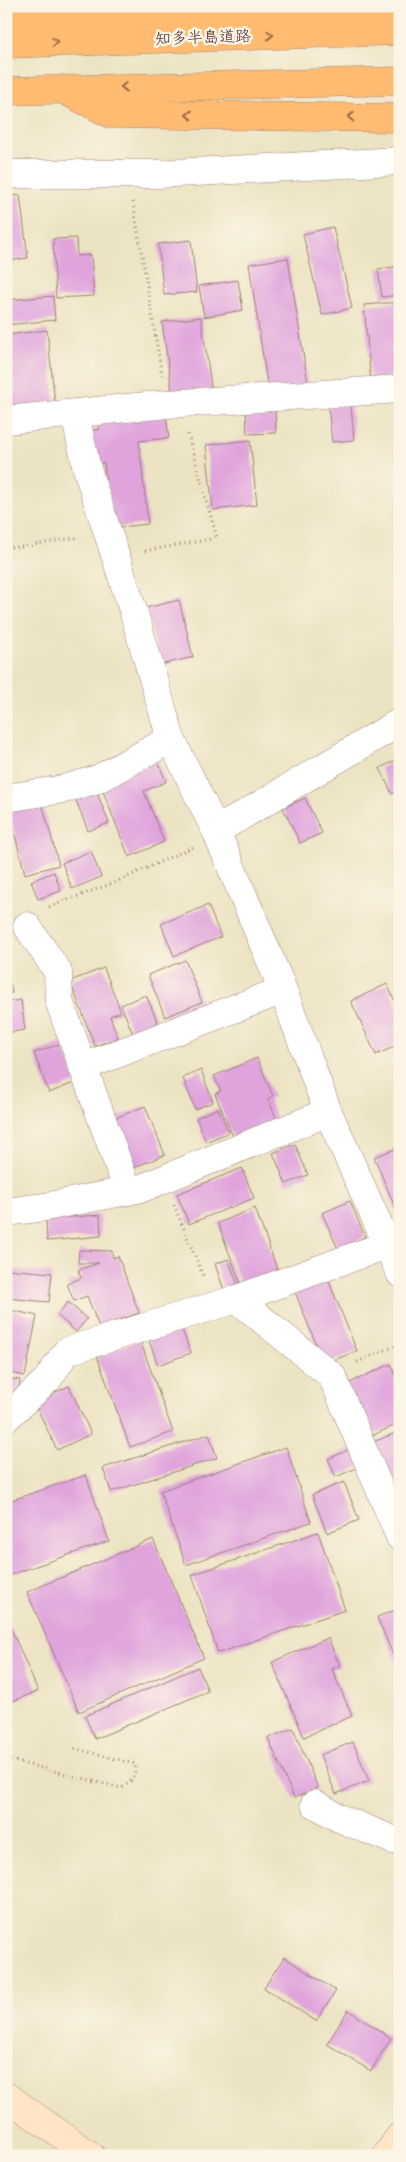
<svg xmlns="http://www.w3.org/2000/svg" width="406" height="2162" font-family="Itim,'Klee One',sans-serif">
  <style>
    .building { fill: #e0a4dd }
    .lines { fill: none; stroke-linecap: round; stroke-linejoin: round }
    .street-casing { stroke: #9b8176; stroke-width: 29 }
    .secondary-casing { stroke: #9b8176; stroke-width: 29 }
    .highway-casing { stroke: #9b8176; stroke-width: 29 }
    .path { stroke: #9b8176; stroke-width: 3; stroke-dasharray: 1 4; stroke-linecap: butt }
    .street { stroke: #fff; stroke-width: 28 }
    .secondary { stroke: #ffe4c6; stroke-width: 28 }
    .highway { stroke: #ffbb71; stroke-width: 28 }
    .oneway { stroke: #9b654a }
    .labels { text-anchor: middle; dominant-baseline: central; stroke-width: 5; stroke-linejoin: round; paint-order: stroke }
    .street-label { font-size: 16px; fill: #4a1f2b; stroke: #fcf5e5 }
  </style>
  <rect width="100%" height="100%" fill="#fcf5e5"/>
  <filter id="ink" filterUnits="userSpaceOnUse"><feTurbulence type="fractalNoise" baseFrequency=".02" numOctaves="2"/><feDisplacementMap in="SourceGraphic" scale="10" xChannelSelector="R" yChannelSelector="G"/><feConvolveMatrix kernelMatrix="1 2 1 2 8 2 1 2 1" color-interpolation-filters="sRGB"/></filter>
  <filter id="wash" filterUnits="userSpaceOnUse"><feTurbulence type="fractalNoise" baseFrequency=".0096" numOctaves="4" result="noise"/><feDisplacementMap in="SourceGraphic" scale="20" xChannelSelector="R" yChannelSelector="G"/><feGaussianBlur stdDeviation="1.12" result="paint"/><feColorMatrix in="noise" values="0 0 0 0 0 0 0 0 0 0 0 0 0 0 0 0 0 1.4 0 .05"/><feComposite in="paint" operator="in"/></filter>
  <g filter="url(#wash)">
    <rect width="100%" height="100%" fill="#ece3c2"/>
    <g id="blocks">
      <path class="building" d="M20,195l8,63 -22,3v-64z
        M333,227l19,81 -30,7 -19,-81z
        M76,238l1,18 14,-1 3,41 -38,2 -3,-59z
        M191,240l6,52 -33,3 -6,-51z
        M288,258l20,126 -40,6 -19,-126z
        M400,266v29l-18,2 -4,-28z
        M238,280l5,30 -39,7 -5,-31z
        M53,296l2,24 -49,5v-25z
        M400,302v78l-29,3 -7,-78z
        M201,317l11,75 -39,6 -11,-76z
        M47,330l9,82 -50,1v-78z
        M351,405l3,35 -22,2 -4,-35z
        M275,408l1,25 -29,1 -1,-25z
        M166,416l3,22 -30,3 9,83 -37,4 -7,-65 -12,1 -4,-33 12,-2 -1,-6z
        M250,440l7,65 -44,5 -7,-65z
        M179,600l14,57 -33,8 -14,-57z
        M400,758v32l-8,4 -12,-26z
        M158,761l8,21 -22,9 20,51 -35,15 -29,-73z
        M96,790l13,33 -21,8 -13,-33z
        M305,798l17,35 -22,10 -17,-35z
        M42,803l17,62 -34,9 -16,-62z
        M91,851l10,26 -29,12 -10,-26z
        M54,872l7,19 -23,8 -7,-18z
        M208,905l13,32 -47,19 -13,-32z
        M185,960l17,42 -37,15 -17,-42z
        M6,968l6,25 -6,2z
        M104,968l17,44 -11,4 8,22 -23,8 -25,-65z
        M387,984l13,28v32l-24,11 -25,-54z
        M146,995l12,28 -25,11 -12,-29z
        M21,1000l4,30 -19,3v-31z
        M62,1043l14,39 -27,11 -15,-40z
        M257,1058l16,38 -5,3 9,21 -43,19 -19,-45 6,-3 -7,-15z
        M201,1070l12,32 -18,7 -12,-31z
        M145,1106l20,49 -33,13 -19,-49z
        M218,1108l11,24 -23,10 -10,-24z
        M295,1144l13,31 -22,9 -13,-31z
        M400,1147v72l-26,-62z
        M242,1168l12,30 -65,26 -12,-30z
        M350,1201l15,36 -27,12 -16,-36z
        M255,1208l24,66 -37,14 -24,-65z
        M100,1215l1,21 -54,5 -1,-22z
        M79,1250l33,1 1,7 5,-2 21,57 -40,14 -12,-31 -13,5 -7,-17 14,-6 -3,-8 21,-7h-21z
        M228,1259l10,26 -14,5 -9,-26z
        M6,1269l46,4 -3,29 -43,-4z
        M328,1279l29,72 -33,13 -29,-72z
        M68,1302l19,17 -11,13 -19,-17z
        M6,1309l31,7 -12,60 -19,-4z
        M182,1330l9,23 -33,12 -9,-24z
        M140,1340l33,92 -43,15 -33,-91z
        M391,1364l9,20v39l-31,14 -24,-52z
        M6,1378l14,2 -3,17 -11,-2z
        M69,1386l22,48 -34,16 -23,-48z
        M400,1431v79l-29,-67z
        M209,1434l8,24 -106,34 -8,-24z
        M357,1446l8,18 -29,13 -8,-18z
        M286,1447l25,75 -125,43 -26,-74z
        M86,1475l23,66 -102,35 -1,-74z
        M344,1482l15,38 -32,13 -15,-38z
        M318,1532l27,78 -127,43 -26,-78z
        M153,1539l51,119 -125,54 -52,-120z
        M400,1608v53l-4,1 -19,-45z
        M6,1617l32,74 -32,13z
        M328,1638l12,28 -8,3 20,47 -48,21 -32,-75z
        M198,1667l10,24 -113,48 -10,-23z
        M6,1705l9,20 -9,4z
        M293,1728l25,60 -24,10 -26,-60z
        M353,1742l16,39 -33,13 -16,-39z
        M284,1957l52,34 -20,30 -52,-33z
        M348,2010l43,28 -20,33 -44,-27z"/>
    </g>
  </g>
  <g filter="url(#ink)">
    <use href="#blocks" fill-opacity="0" stroke="#9b8176" stroke-width="1"/>
    <g class="lines">
      <defs>
        <path id="street" d="M6,174h151l243,-13
          M78,415v13l9,41 46,141 38,129 45,92 67,159 45,122 72,161
          M6,420l161,-16 233,-15
          M6,798l58,-9 34,-10 73,-40
          M216,831l184,-109
          M27,926l31,46 1,29 69,190
          M83,1067l200,-77
          M6,1212l39,-5 97,-19 186,-76
          M237,1299l163,-59
          M6,1418l41,-38 20,-29 170,-52 95,77 68,161
          M315,1804l24,14 54,22 7,1"/>
        <path id="secondary" d="M6,2096l85,60
          M386,2156l14,-20"/>
        <path id="highway" d="M6,18l394,-11
          M6,44l394,-13
          M62,89l49,25 289,4
          M6,91l394,-10"/>
      </defs>
      <use href="#street" class="street-casing"/>
      <use href="#secondary" class="secondary-casing"/>
      <use href="#highway" class="highway-casing"/>
      <path class="path" d="M133,202l29,173
        M6,547h16l57,-10
        M145,551l72,-13 -30,-107
        M49,907l67,-25 77,-35
        M174,1205l30,73
        M357,1362l43,-18
        M6,1759l115,29c11,-5 15,-12 14,-24l-62,-16"/>
      <use href="#street" class="street"/>
      <use href="#secondary" class="secondary"/>
      <use href="#highway" class="highway"/>
    </g>
    <defs><path id="oneway-chevron" d="M-2-3.5L2.5 0L-2 3.5" fill="none" stroke-width="1.6" stroke-linecap="round" stroke-linejoin="round" transform="scale(1.25)"/></defs>
    <g class="oneway">
      <use href="#oneway-chevron" transform="translate(270 35) rotate(-2)"/>
      <use href="#oneway-chevron" transform="translate(55 42) rotate(-2)"/>
      <use href="#oneway-chevron" transform="translate(124 87) rotate(179)"/>
      <use href="#oneway-chevron" transform="translate(189 115) rotate(-179)"/>
      <use href="#oneway-chevron" transform="translate(351 117) rotate(-179)"/>
    </g>
  </g>
  <g class="labels">
    <g class="street-label">
      <text transform="translate(203 37) rotate(-2)">知多半島道路</text>
    </g>
  </g>
  <rect width="406" height="2162" fill="none" stroke="#fcf5e5" stroke-width="25"/>
</svg>
